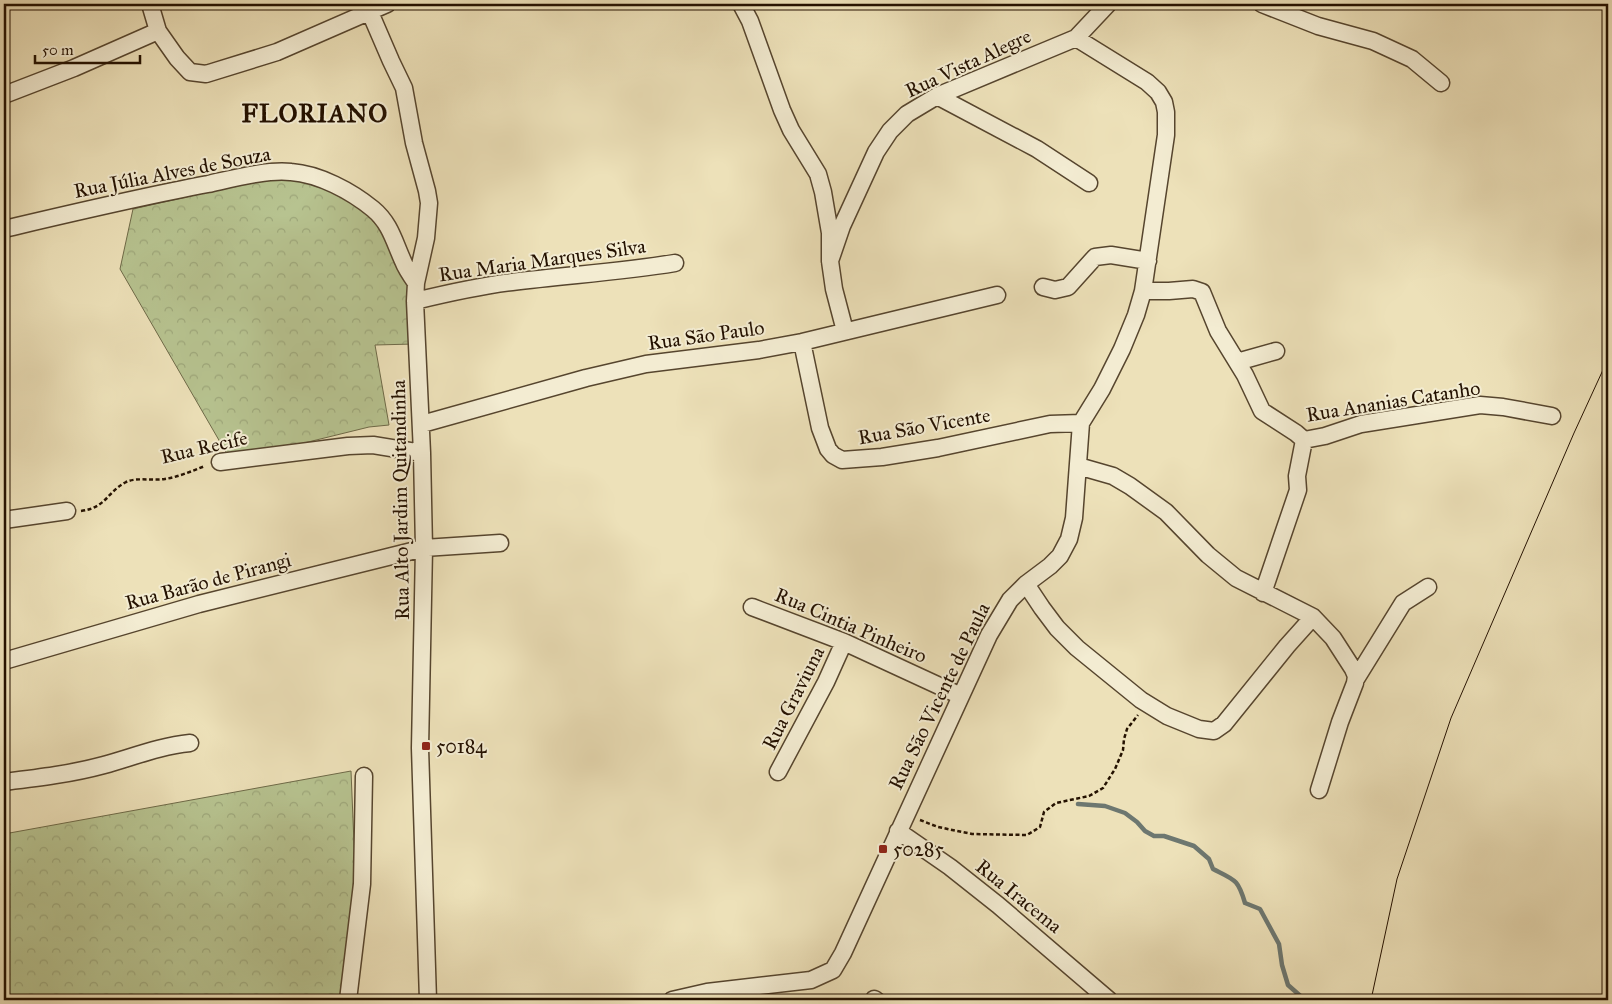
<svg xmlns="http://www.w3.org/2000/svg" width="1612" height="1004" font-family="'IM FELL Great Primer',serif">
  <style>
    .forest { fill: url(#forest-crowns); stroke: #6e6a48 }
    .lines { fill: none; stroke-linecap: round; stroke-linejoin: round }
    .stream { stroke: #6d7770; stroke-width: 4.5 }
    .minor-casing { stroke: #56452e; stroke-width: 19 }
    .path { stroke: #241100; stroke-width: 2.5; stroke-dasharray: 4 2.5; stroke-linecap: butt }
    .minor { stroke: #f3ecd2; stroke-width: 16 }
    .tram { stroke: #241100; stroke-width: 1 }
    .poi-dot { fill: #8f2418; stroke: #f3ecd2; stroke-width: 2 }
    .labels { text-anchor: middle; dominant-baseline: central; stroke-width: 4; stroke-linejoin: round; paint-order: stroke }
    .street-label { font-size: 20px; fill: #241100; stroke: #f3ecd2 }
    .poi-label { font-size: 20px; fill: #241100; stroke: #f3ecd2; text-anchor: start }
    .district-label { font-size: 25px; font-weight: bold; letter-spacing: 1px; fill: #241100; stroke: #f3ecd2 }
  </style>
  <defs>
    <pattern id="forest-crowns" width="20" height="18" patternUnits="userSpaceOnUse" patternTransform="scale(1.25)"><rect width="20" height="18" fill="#b7c390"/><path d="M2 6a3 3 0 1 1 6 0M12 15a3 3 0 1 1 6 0" fill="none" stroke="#9da67a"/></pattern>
  </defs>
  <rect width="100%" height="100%" fill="#ede1b9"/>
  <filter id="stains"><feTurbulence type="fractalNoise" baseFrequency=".004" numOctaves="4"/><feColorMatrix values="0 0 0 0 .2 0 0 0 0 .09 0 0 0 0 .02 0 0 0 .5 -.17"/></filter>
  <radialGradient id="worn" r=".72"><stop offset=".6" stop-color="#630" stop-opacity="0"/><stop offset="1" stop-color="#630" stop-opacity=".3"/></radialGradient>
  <path class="forest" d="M293,173l55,19 42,49 20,39 4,64 -39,1 14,80 -20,2 -138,34 -111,-192 13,-60z
    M351,771l4,97 -12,132h-339v-166z"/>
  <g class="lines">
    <path class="stream" d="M1078,804l27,2 20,7 12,9 8,9 9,5h10l30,10 15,13 4,10c22,11 25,10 32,34l15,6 19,35 3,21 6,20 17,15"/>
    <defs>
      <path id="minor" d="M150,4l8,27 19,27 13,14 16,2 71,-22 110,-48
        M741,4l9,17 32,89 9,20 27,44 5,18 7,41v28l4,28 11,42
        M1262,4l56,22 55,15 39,18 29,24
        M369,10l22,51 13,27 10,55 13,48 2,12 -3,35 -10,45 -1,18 7,152 2,95 -4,200 8,252
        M4,95l70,-27 84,-37
        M937,96l100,53 52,34
        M4,229c68,-16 135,-32 204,-45 23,-5 60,-15 83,-12 28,2 60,19 82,37 17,14 21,32 30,52 3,8 8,15 13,22
        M830,261l12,-35 34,-74 14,-21 17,-17 30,-18 139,-58 32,-34
        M1043,287l12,3 13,-3 27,-30 16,-2 37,6
        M1143,291h26l24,-2 9,3 16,39 27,44 17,36 34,22 8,7 21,-4 36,-12 119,-19 23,2 49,9
        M415,301c33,-8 65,-15 97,-19 55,-7 109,-10 163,-19
        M802,342l18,86 8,21 5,6 9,5 40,-3 56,-9 112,-24 31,-1
        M1237,362l39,-11
        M422,424l164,-46 60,-14 113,-14 43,-8 195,-47
        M220,462l128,-16 25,-1 49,8
        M1078,466l35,10 17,10 36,26 42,43 28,23 77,39 20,21 20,31 3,7 -1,7 -15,39 -21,68
        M4,520l63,-9
        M1026,584l16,24 15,20 20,20 64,52 26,16 32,13 15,2 10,-7 63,-78 26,-29
        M1263,593l35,-103 -1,-14 7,-36
        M752,607l92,35 117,54
        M4,661l195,-57 225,-56 76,-5
        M1356,679l47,-76 25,-16
        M778,772l48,-90 18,-40
        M4,782c33,-4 67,-8 100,-17 29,-8 56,-19 86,-22
        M898,831l52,36 48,38 111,95
        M874,999l2,1
        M348,1000l14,-116 2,-108
        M672,1000l35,-8 104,-12 22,-10 10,-17 146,-318 21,-35 16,-16 24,-18 10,-10 9,-17 5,-21 7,-95 21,-34 20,-40 14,-34 7,-24 23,-156v-23l-2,-10 -6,-10 -11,-10 -71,-44"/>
    </defs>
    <use href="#minor" class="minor-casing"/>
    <path class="path" d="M81,511c25,-3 26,-19 45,-29 11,-5 26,-1 39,-3 13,-2 27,-8 40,-13
      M920,820l18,7 34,7 55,1 13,-8 4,-15 12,-9 33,-7 14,-8 12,-19 8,-19 1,-11 3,-10 11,-14"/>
    <use href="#minor" class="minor"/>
    <path class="tram" d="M1371,1000l26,-121 54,-161 123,-285 34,-74"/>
  </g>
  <g class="poi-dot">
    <rect x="421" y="741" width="10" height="10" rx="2.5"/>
    <rect x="878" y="844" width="10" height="10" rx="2.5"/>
  </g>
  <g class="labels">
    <g class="street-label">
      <text transform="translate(968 63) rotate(-25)">Rua Vista Alegre</text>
      <text transform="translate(172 172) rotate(-11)">Rua Júlia Alves de Souza</text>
      <text transform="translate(542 260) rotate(-8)">Rua Maria Marques Silva</text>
      <text transform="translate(706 335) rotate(-8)">Rua São Paulo</text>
      <text transform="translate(1393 401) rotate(-9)">Rua Ananias Catanho</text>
      <text transform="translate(924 426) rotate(-10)">Rua São Vicente</text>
      <text transform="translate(204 447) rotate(-13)">Rua Recife</text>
      <text transform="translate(400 500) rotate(-91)">Rua Alto Jardim Quitandinha</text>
      <text transform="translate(208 581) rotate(-15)">Rua Barão de Pirangi</text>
      <text transform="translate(851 625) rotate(23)">Rua Cintia Pinheiro</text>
      <text transform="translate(939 696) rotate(-64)">Rua São Vicente de Paula</text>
      <text transform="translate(793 698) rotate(-63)">Rua Graviuna</text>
      <text transform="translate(1019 896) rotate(39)">Rua Iracema</text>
    </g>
    <g class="poi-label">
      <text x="436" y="746">50184</text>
      <text x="893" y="849">50285</text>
    </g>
    <g class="district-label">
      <text x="315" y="113">FLORIANO</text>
    </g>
  </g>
  <rect width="1612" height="1004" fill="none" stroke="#ede1b9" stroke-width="20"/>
  <rect x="5" y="5" width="1602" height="994" fill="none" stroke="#241100" stroke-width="2.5"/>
  <rect x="10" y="10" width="1592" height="984" fill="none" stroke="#241100"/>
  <path d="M35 55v8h105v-8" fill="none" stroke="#241100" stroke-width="2.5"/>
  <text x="42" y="55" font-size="15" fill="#241100" stroke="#f3ecd2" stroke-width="4" paint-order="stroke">50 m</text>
  <rect width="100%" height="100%" filter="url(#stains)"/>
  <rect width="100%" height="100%" fill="url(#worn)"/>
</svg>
